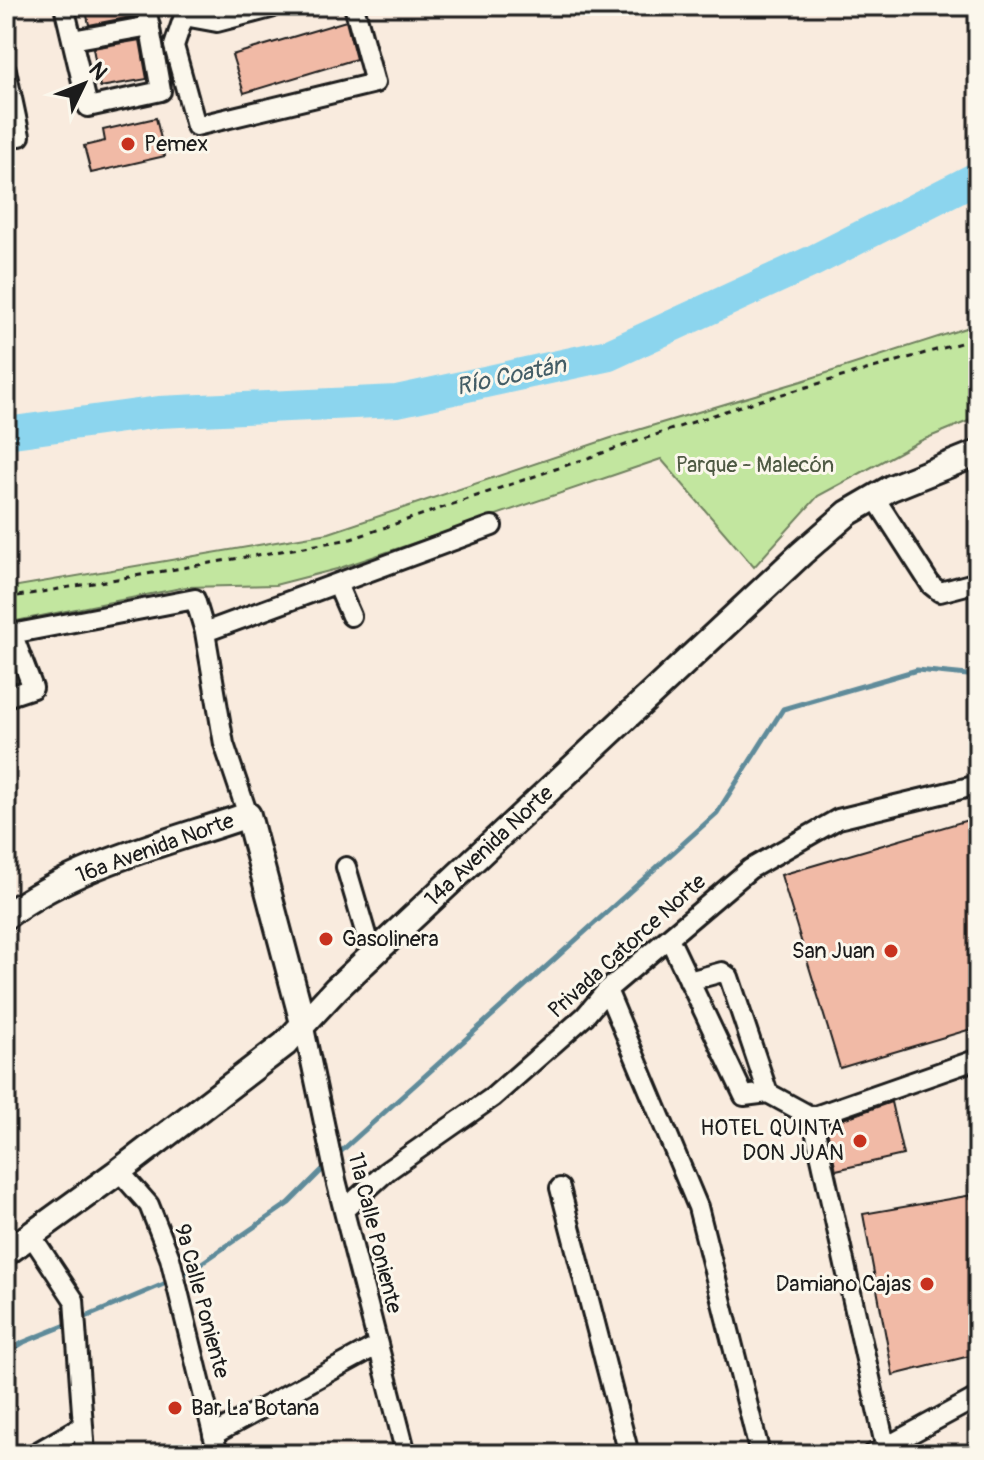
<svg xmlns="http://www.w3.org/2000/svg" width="984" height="1460" font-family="Pangolin,sans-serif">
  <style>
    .green { fill: #c2e69f; stroke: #6f815e; stroke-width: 2 }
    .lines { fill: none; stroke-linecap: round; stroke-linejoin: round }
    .stream { stroke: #5f8b9a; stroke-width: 5 }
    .river { stroke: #8cd5ee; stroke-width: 32 }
    .building { fill: #f1baa6; stroke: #1c1c1c; stroke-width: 2 }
    .minor-casing { stroke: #1c1c1c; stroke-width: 24 }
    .major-casing { stroke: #1c1c1c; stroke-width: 30 }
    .path { stroke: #1c1c1c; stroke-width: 3; stroke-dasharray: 6 6; stroke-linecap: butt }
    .minor { stroke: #fbf7ec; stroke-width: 18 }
    .major { stroke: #fbf7ec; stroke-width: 24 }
    .poi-dot { fill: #c8321e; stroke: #fbf7ec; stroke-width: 3 }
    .labels { text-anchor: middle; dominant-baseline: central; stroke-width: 6; stroke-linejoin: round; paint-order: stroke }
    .poi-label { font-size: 22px; fill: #1c1c1c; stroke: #fbf7ec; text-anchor: start }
    .park-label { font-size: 22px; fill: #4e5943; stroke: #fbf7ec }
    .street-label { font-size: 22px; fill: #1c1c1c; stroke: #fbf7ec }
    .water-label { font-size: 24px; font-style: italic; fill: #435d66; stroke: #fbf7ec }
  </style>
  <rect width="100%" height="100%" fill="#f9ebde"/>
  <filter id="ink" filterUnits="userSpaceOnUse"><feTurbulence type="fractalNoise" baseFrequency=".0125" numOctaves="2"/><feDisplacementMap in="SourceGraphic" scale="16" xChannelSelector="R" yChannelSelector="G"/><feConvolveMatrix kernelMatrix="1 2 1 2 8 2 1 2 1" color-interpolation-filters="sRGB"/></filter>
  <g filter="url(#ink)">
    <path class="green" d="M978,324v93l-58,24 -102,55 -64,71 -93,-108 -324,110 -62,16 -89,2 -180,36v-35l323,-55 282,-95 191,-57z"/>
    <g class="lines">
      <path class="stream" d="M337,1155l380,-342 66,-104 134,-39 61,6
        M180,1278l109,-75 38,-38
        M81,1319l90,-38
        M6,1353l18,-11 47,-19"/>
      <path class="river" d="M6,433l153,-21 238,-11 212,-46 204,-94 165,-84"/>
    </g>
    <path class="building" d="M85,6h49l2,10 -47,9z
      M346,21l10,38 -112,34 -12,-38z
      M140,40l7,39 -47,8 -7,-39z
      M156,118l9,38 -74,17 -7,-27 21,-5 -2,-11z
      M978,817v210l-138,41 -59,-193z
      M891,1102l12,53 -67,15 -10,-45z
      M978,1194v160l-85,21 -30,-161z"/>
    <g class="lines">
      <defs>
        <path id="minor" d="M64,6l24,101 73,-16 -15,-85
          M182,6l2,10 -10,30 22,80 179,-43 -21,-77
          M184,16l33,6 54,-14 -1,-2
          M72,40l78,-14
          M6,70l14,66 -14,-1
          M875,498l56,87 9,7 38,-10
          M337,584l14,32
          M205,632l287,-106
          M6,635l189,-36 10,33 19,112 24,71
          M6,697l27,-9 -21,-55
          M346,867l26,88
          M669,938l75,158 24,-3 44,24 75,337
          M689,981l33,-9 7,5 39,116
          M607,990l91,217 62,247
          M303,1023l33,157 70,274
          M812,1117l166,-58
          M119,1171l30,34 21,53 48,196
          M560,1188l69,266
          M344,1210l43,-39 106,-74 92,-81 22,-26 143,-121 88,-50 140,-34
          M31,1235l43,65 11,154
          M213,1435l165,-90
          M34,1454l47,-27
          M873,1454l105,-57"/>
        <path id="major" d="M6,916c70,-52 161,-73 242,-101l55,208
          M6,1253l113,-82 166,-127 51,-55 466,-436 46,-40 43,-25 87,-35"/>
      </defs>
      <use href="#minor" class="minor-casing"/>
      <use href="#major" class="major-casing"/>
      <path class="path" d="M6,598l345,-59 386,-132 241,-69"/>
      <use href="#minor" class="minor"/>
      <use href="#major" class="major"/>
    </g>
  </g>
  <g class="poi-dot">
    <circle cx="128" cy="144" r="8"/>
    <circle cx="326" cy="939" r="8"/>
    <circle cx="891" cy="951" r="8"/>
    <circle cx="860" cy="1141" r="8"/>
    <circle cx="927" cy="1284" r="8"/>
    <circle cx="175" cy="1408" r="8"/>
  </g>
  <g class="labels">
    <g class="poi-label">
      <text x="144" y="144">Pemex</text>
      <text x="342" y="939">Gasolinera</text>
      <text x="875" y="951" text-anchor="end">San Juan</text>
      <text x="844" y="1128" text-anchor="end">HOTEL QUINTA<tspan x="844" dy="25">DON JUAN</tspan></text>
      <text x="911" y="1284" text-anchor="end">Damiano Cajas</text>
      <text x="191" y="1408">Bar La Botana</text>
    </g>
    <g class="park-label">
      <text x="755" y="465">Parque - Malecón</text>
    </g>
    <g class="street-label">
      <text transform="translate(489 846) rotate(-43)">14a Avenida Norte</text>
      <text transform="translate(155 848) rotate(-20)">16a Avenida Norte</text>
      <text transform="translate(627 946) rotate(-42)">Privada Catorce Norte</text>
      <text transform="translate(375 1233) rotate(76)">11a Calle Poniente</text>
      <text transform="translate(202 1301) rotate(75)">9a Calle Poniente</text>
    </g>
    <g class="water-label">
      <text transform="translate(511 376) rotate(-12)">Río Coatán</text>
    </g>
  </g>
  <rect width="984" height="1460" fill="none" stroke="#fbf7ec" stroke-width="32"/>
  <rect x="16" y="16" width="952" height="1428" fill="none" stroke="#1c1c1c" stroke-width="3" filter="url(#ink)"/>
  <g transform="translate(84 84) rotate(47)" stroke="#fbf7ec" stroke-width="6" paint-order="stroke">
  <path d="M0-6L14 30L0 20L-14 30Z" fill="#1c1c1c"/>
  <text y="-12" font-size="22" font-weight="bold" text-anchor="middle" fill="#1c1c1c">N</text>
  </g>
</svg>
